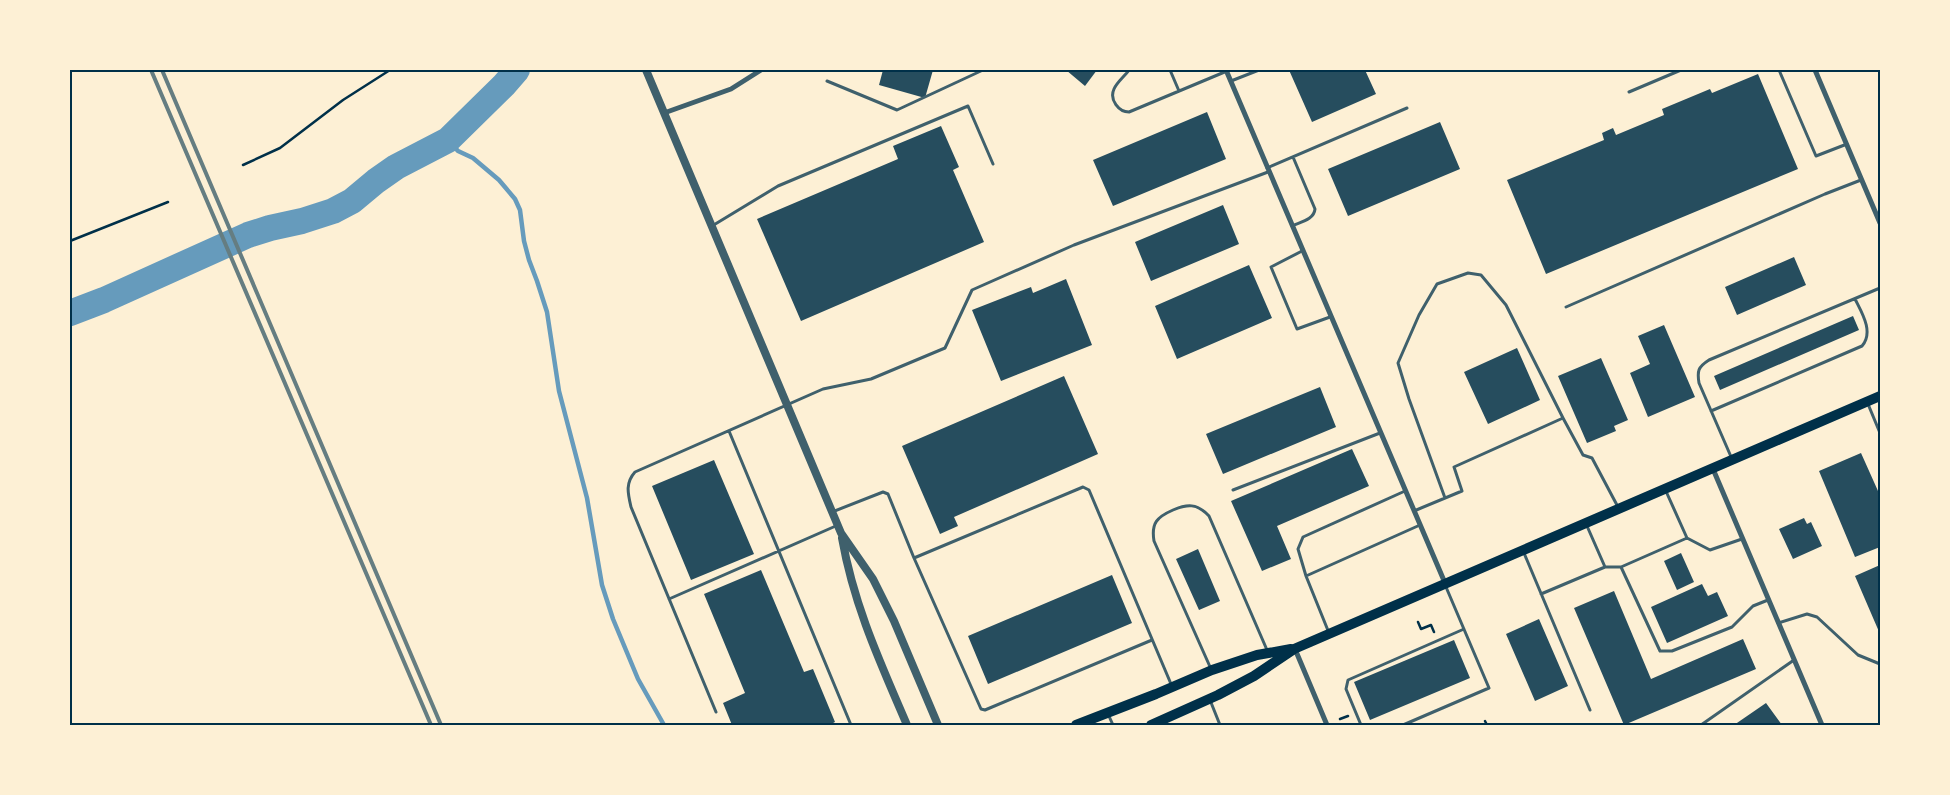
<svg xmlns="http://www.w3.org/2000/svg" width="1950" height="795" font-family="Montserrat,sans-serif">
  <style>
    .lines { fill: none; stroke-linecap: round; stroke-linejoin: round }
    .stream { stroke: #669bbc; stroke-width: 4.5 }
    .river { stroke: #669bbc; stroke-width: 26 }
    .building { fill: #264d5e }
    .path { stroke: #003049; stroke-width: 2.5 }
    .service { stroke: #3f606c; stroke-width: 3 }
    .minor { stroke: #3f606c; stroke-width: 5 }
    .tertiary { stroke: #3f606c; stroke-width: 8 }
    .primary { stroke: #003049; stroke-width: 10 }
    .rail { stroke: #657d81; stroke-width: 4 }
    .neatline { fill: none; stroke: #003049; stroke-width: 2 }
  </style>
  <rect width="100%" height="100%" fill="#fdf0d5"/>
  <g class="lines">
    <path class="stream" d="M448,140l10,11 15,7 26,22 16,19 5,11 4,31 5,19 8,21 10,31 12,79 28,107 15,87 11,34 25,60 26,46"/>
    <path class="river" d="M70,313l34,-13 144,-65 22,-7 32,-7 31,-10 19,-10 24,-20 20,-14 52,-27 56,-55 13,-15"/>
  </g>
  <path class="building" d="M883,70h50l-8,28 -46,-13z
    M1066,70h31l-12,16z
    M1289,70h76l11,24 -64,28z
    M1758,74l40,95 -252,105 -39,-94 97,-40 -2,-7 11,-5 3,7 48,-20 -2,-6 48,-20 2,4z
    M1207,112l19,47 -113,47 -20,-46z
    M1440,122l20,47 -112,47 -20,-47z
    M941,126l18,41 -6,3 31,72 -183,79 -44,-102 141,-60 -5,-13z
    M1223,205l16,39 -88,37 -16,-39z
    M1794,257l12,28 -69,30 -12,-28z
    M1249,265l23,53 -95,41 -22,-53z
    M1066,279l26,66 -91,36 -29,-71 59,-23 2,6z
    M1853,316l6,14 -139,60 -6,-14z
    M1664,325l31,72 -47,20 -18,-44 20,-9 -12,-28z
    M1517,348l23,52 -52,24 -24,-52z
    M1601,358l27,62 -14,6 2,5 -29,12 -29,-67z
    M1064,376l34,78 -144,63 4,9 -18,8 -38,-88z
    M1320,387l16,40 -113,47 -17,-40z
    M1352,449l17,37 -92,40 14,33 -29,12 -31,-70z
    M1861,453l17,38 2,-1v57l-25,10 -36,-86z
    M714,460l40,94 -63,26 -39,-94z
    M1804,518l3,6 4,-2 11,24 -29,13 -14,-30z
    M1198,549l22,52 -21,9 -23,-51z
    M1681,553l13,29 -17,8 -13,-29z
    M1880,565v69l-25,-58z
    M761,570l43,102 9,-3 22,53 -6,3h-97l-9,-22 22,-10 -41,-99z
    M1112,575l20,48 -144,61 -20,-48z
    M1702,584l6,12 9,-4 11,24 -61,27 -16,-36z
    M1614,591l37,88 92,-40 13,30 -132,56 -50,-117z
    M1539,619l29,67 -33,15 -29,-67z
    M1454,640l16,38 -100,42 -16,-38z
    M1766,703l16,22h-48z"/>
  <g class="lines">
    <path class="path" d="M243,165l37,-17 63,-48 47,-30
      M70,241l98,-39
      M1418,622l3,7 10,-4 3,7
      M1340,719l8,-3
      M1485,721l1,2"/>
    <path class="service" d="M1129,70c-4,6 -12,12 -15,19 -5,11 5,23 15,23l98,-41
      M1170,70l9,21
      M1779,70l37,86 31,-12
      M827,81l70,29 86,-40
      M1231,81l28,-11
      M1629,92l52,-22
      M1267,168l140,-60
      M712,226l66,-40 190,-80 25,58
      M1292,226c8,-4 22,-6 23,-17l-22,-52
      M1302,251l-31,16 26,62 33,-12
      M1566,307l259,-113 36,-14
      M1868,404l12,29
      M1711,411l151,-65c12,-14 0,-33 -7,-47
      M729,431l122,294
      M1732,459l-33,-76c-2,-12 -1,-16 10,-23l171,-72
      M1233,490l147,-57
      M1445,498l-36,-99 -11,-36 21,-48 18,-31 31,-11 13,2 25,30 57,113
      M1414,511l48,-20 -8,-24 109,-49 20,37 9,3 26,49
      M832,512l51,-20 5,2 26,64 169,-71 6,3 82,194
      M1687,538l23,12 32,-11
      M1524,553l66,157
      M914,558l67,151 4,1 167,-70
      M1605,567h16l66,-29 -22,-49
      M1621,567l39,84h12l60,-24 21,-21 15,-6
      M1306,576l114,-51
      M1541,594l64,-27 -18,-41
      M669,599l169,-74
      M1778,623l29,-9 10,3 41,38 22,9
      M1329,633l-23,-57 -8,-27 5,-12 102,-46
      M1211,669l-57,-128c-3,-18 3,-24 19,-31 14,-6 24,-7 36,6l58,134
      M1210,700l10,25
      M716,712l-85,-205c-3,-13 -6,-24 4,-35l188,-83 48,-10 74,-31 27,-58 102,-45 194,-73
      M1108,714l5,11
      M1361,725l-15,-36 2,-9 116,-51
      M1403,725l86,-37 -43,-101
      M1701,725l93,-65"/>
    <path class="minor" d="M1226,70l219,513
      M1815,70l65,153
      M664,113l67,-24 30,-19
      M1713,469l109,256
      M1295,649l32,76"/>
    <path class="tertiary" d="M646,70l195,463 32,46 21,42 44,104
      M842,538c12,68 38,124 65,187"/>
    <path class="primary" d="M1076,725l80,-31 56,-24 45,-15 34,-6
      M1151,725l67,-30 36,-19 40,-27 586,-253"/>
    <path class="rail" d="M151,70l280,655
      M162,70l279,655"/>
  </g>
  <rect width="1950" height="795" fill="none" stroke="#fdf0d5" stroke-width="142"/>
  <rect x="71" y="71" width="1808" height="653" class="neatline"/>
</svg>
